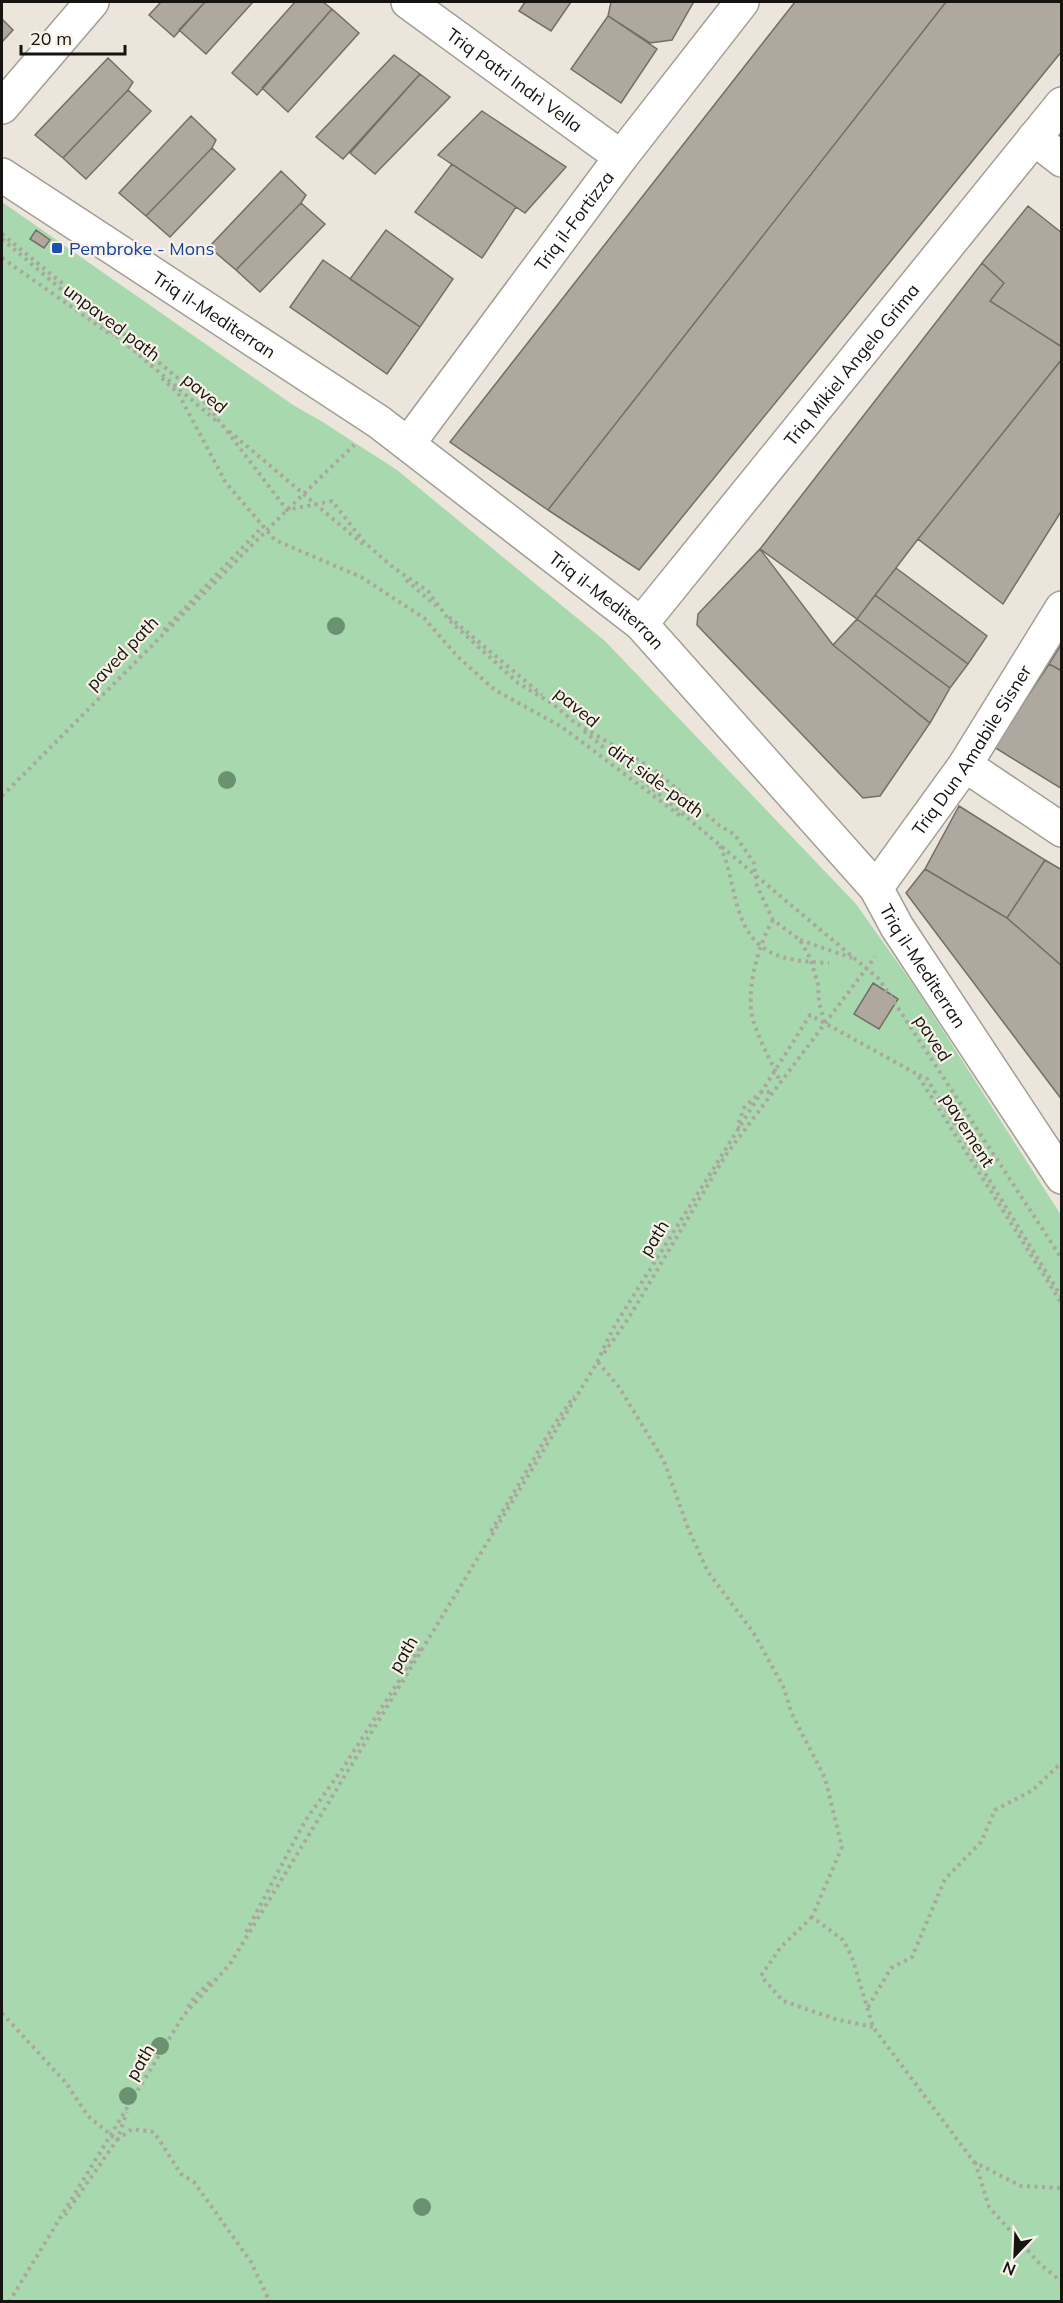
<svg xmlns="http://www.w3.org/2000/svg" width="1063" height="2303" font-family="Mulish,sans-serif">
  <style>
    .green { fill: #a8d8ad }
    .building { fill: #aea89f; stroke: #746e66; stroke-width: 1.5 }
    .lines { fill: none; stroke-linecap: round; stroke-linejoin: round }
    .street-casing { stroke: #a39d94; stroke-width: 36 }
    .path { stroke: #aba69e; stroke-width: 4; stroke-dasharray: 3 4.5; stroke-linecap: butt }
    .street { stroke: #fff; stroke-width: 33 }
    .tree { fill: #6a9170 }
    .transit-dot { fill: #1a4fb4; stroke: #f9f2e8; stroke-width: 2 }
    .labels { text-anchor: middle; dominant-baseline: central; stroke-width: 4.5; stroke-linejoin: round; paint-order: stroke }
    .street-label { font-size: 18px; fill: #161411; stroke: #f9f2e8 }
    .transit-label { font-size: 18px; fill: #164399; stroke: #f9f2e8; text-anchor: start }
  </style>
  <rect width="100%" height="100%" fill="#ebe5db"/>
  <path class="green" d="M2,202l291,203 28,16 76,49 208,171 251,263 61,86 144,225v1086h-1059z"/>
  <path class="building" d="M161,2h44l-31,35 -25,-22z
    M205,2h48l-47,52 -27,-24z
    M295,2h28l9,7 -75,86 -25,-22z
    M525,2h46l-20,29 -32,-20z
    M611,2h80l2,1 -21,37 -22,3 -42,-27z
    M795,2h151l-398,508 -98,-68z
    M946,2h116v49l-423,519 -91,-60z
    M332,9l27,24 -71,79 -26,-24z
    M608,16l49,33 -36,54 -50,-34z
    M2,19l11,11 -11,12z
    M394,55l26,19 -77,85 -27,-22z
    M108,58l25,24 -5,8 -65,68 -28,-23z
    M420,74l30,23 -75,77 -25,-21z
    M128,90l23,21 -65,68 -23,-21z
    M482,111l84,56 -41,46 -87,-58z
    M191,116l25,24 -4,8 -66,68 -27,-23z
    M212,148l23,21 -65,68 -24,-21z
    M452,164l64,43 -34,51 -67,-46z
    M281,171l25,24 -5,8 -65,67 -27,-23z
    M301,203l24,21 -65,68 -24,-22z
    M1028,206l34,27v114l-72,-46 14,-18 -22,-20z
    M36,230l14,10 -6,8 -14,-9z
    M386,230l67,49 -33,48 -70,-48z
    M323,260l97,67 -33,47 -97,-67z
    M982,263l22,20 -14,18 72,46v12l-144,180 -61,80 -97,-70z
    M1062,359v151l-59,94 -85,-65z
    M760,549l73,96 97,78 -50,73 -17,2 -166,-173 1,-11z
    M896,568l91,68 -19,28 -93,-69z
    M875,595l93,69 -18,24 -93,-69z
    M857,619l93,69 -20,35 -97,-78z
    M1062,643v28l-13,-7z
    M1049,664l13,7v118l-68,-42z
    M959,806l86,54 -38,58 -82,-49z
    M1045,860l17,10v96l-55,-48z
    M925,869l82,49 55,48v134l-156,-207z
    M873,983l25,16 -19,30 -25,-15z"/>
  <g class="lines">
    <defs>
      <g id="street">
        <path id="s1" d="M408,2l213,155"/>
        <path d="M2,107l90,-105"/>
        <path d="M1034,138l28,22"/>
        <path id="s2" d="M2,175l377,247 262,202 235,264 21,39 165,250"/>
        <path id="s3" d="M408,444l213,-287 121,-155"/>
        <path id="s4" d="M641,624l421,-520"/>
        <path d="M965,765l97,65"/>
        <path id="s5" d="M876,888l89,-123 97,-157"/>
      </g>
    </defs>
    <use href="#street" class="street-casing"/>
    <path class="path" d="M2,234l199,163 86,113 45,-9 33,42 29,25 34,23 21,29 69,63 35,21 21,18 82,49 63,54 16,10 19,28 3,23 16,34 27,20 10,18 8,26 1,18 6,22
      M2,239l217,184
      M2,258l111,78
      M162,378l16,15 48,90 49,57 86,37 63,41 34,39 37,33 67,37 121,91
      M229,431l136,115
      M406,580l30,26
      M449,617l93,78
      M164,630l99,-104
      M584,731l295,248 183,280
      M2,796l285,-286 67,-65
      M720,846c11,23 12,48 21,71 16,42 50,44 88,46
      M773,920c-15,24 -29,75 -19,103 7,21 18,40 27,60
      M800,940l52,18
      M919,1075l8,4 135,219
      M740,1128l-3,-1 7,-19 17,-16h12
      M604,1353l24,-34 97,-163 150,-199
      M598,1362l21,25 45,74 24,67 20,44 45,60 30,54 9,28 33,64 17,69 -30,70 31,23 9,17 21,70 101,135 47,24 41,2
      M491,1531l61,-103 22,-32
      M812,1917l-32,31 -19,28 22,25 52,18 38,8
      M246,1932l59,-111 38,-53 79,-123
      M1062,1977v6
      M188,2007l8,-12 17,-16
      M868,2007l23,-39 21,-11 33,-78 36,-37 14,-32 38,-20 29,-28
      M2,2013l64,70 22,33 29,24
      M117,2140l15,-11 22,3 27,42 13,8 57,80 19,40
      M975,2162l14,45 51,57 22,18
      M65,2215l52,-75 10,-28
      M9,2302l174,-286 47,-52 365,-598 20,-41 195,-310 107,59 145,230"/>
    <use href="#street" class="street"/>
  </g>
  <g class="tree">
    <circle cx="336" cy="626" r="9"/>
    <circle cx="227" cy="780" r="9"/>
    <circle cx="160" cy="2046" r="9"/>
    <circle cx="128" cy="2096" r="9"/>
    <circle cx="422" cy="2207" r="9"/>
  </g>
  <rect class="transit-dot" x="51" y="242" width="12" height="12" rx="3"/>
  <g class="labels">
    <g class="street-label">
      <text stroke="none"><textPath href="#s1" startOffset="132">Triq Patri Indrì Vella</textPath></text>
      <text stroke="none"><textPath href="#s3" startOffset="278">Triq il-Fortizza</textPath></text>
      <text stroke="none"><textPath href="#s2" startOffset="254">Triq il-Mediterran</textPath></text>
      <text transform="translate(112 322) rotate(37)">unpaved path</text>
      <text stroke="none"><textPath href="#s4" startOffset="334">Triq Mikiel Angelo Grima</textPath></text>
      <text transform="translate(205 393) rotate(40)">paved</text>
      <text stroke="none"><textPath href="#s2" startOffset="740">Triq il-Mediterran</textPath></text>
      <text transform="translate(122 653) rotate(-46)">paved path</text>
      <text transform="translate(577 707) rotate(40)">paved</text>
      <text stroke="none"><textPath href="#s5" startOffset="168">Triq Dun Amabile Sisner</textPath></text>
      <text transform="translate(656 780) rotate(36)">dirt side-path</text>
      <text stroke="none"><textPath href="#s2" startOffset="1226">Triq il-Mediterran</textPath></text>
      <text transform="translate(933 1038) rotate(57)">paved</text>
      <text transform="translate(968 1130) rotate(58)">pavement</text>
      <text transform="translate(654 1238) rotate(-58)">path</text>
      <text transform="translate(403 1654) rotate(-59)">path</text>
      <text transform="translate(140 2062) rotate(-59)">path</text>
    </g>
    <g class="transit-label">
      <text x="69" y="248">Pembroke - Mons</text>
    </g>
  </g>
  <rect width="1063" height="2303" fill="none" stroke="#161411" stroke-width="6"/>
  <g transform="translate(1015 2255) rotate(203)" stroke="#f9f2e8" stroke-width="4.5" paint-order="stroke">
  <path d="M0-4.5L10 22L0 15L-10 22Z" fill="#161411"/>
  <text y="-9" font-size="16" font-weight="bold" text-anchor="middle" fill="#161411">N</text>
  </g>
  <path d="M21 45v9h104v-9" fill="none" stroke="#161411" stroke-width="3"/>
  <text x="30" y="45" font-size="18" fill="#161411" stroke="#f9f2e8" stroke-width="4.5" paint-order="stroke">20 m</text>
</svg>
